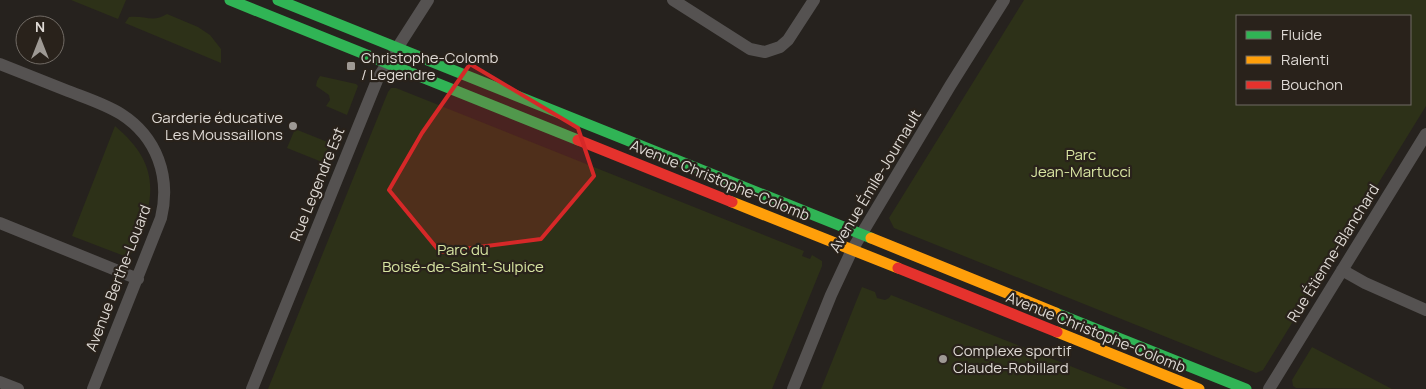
<svg xmlns="http://www.w3.org/2000/svg" width="1426" height="389" font-family="Manrope,sans-serif">
  <style>
    .green { fill: #2d3118; fill-rule: evenodd }
    .lines { fill: none; stroke-linecap: round; stroke-linejoin: round }
    .street { stroke: #555251; stroke-width: 12 }
    .fast { stroke: #30b455; stroke-width: 11 }
    .slow { stroke: #ff9f0a; stroke-width: 11 }
    .jam { stroke: #e5322d; stroke-width: 11 }
    .marked { fill: #d62828; fill-opacity: 0.2; stroke: #d62828; stroke-width: 4; stroke-linejoin: round }
    .poi-dot { fill: #9e9994; stroke: #29221b; stroke-width: 2 }
    .labels { text-anchor: middle; dominant-baseline: central; stroke-width: 4.5; stroke-linejoin: round; paint-order: stroke }
    .poi-label { font-size: 15px; fill: #ded9d4; stroke: #29221b; text-anchor: start }
    .park-label { font-size: 15px; fill: #d8e5a2; stroke: #29221b }
    .street-label { font-size: 15px; fill: #ded9d4; stroke: #29221b }
  </style>
  <rect width="100%" height="100%" fill="#26221e"/>
  <path class="green" d="M71,0h55l-8,19z
    M1024,0h402v106l-163,264 -7,3 -362,-145 -5,-10zM1237,16h173v88h-173z
    M167,14l31,13 12,8 11,14v14l-96,-40 4,-6c16,-2 24,6 38,-3z
    M320,76l36,8 2,2 -11,29 -21,-9 4,-6 -1,-5 -13,-9 1,-5z
    M391,88h5l408,163 -2,5 8,3 2,-4 10,6v5l-50,123h-504l120,-297z
    M115,126c39,33 43,62 25,108 -3,8 -5,19 -13,23l-55,-21z
    M295,129l35,14 -8,19 -35,-14z
    M862,287l13,5 2,6 8,2 4,-2 2,-3 237,94h-307z
    M1312,347l80,42 -96,-1 -3,-2 -1,-6z"/>
  <g class="lines">
    <path class="street" d="M673,0l77,49 15,3 15,-5 8,-7 26,-40
      M0,64c23,9 45,18 68,27 18,7 37,13 53,23 36,23 50,63 40,104l-68,171
      M0,223l138,56
      M1342,270l23,13 61,27
      M0,382l18,7
      M252,389l126,-311 50,-78
      M793,389l38,-94 21,-45 98,-164 54,-86
      M1269,389l157,-255"/>
    <path class="fast" d="M230,0l348,140
      M278,0l593,238
      M1056,313l190,76"/>
    <path class="slow" d="M732,202l166,66
      M871,238l185,75
      M1057,332l142,57"/>
    <path class="jam" d="M578,140l154,62
      M898,268l159,64"/>
  </g>
  <path class="marked" d="M470,64l108,64 16,48 -53,63 -101,13 -51,-62 33,-57z"/>
  <g class="poi-dot">
    <rect x="346" y="61" width="10" height="10" rx="2.5"/>
    <circle cx="293" cy="126" r="5"/>
    <circle cx="943" cy="359" r="5"/>
  </g>
  <g class="labels">
    <g class="poi-label">
      <text x="361" y="57">Christophe-Colomb<tspan x="361" dy="17">/ Legendre</tspan></text>
      <text x="283" y="117" text-anchor="end">Garderie éducative<tspan x="283" dy="17">Les Moussaillons</tspan></text>
      <text x="953" y="350">Complexe sportif<tspan x="953" dy="17">Claude-Robillard</tspan></text>
    </g>
    <g class="park-label">
      <text x="1081" y="154">Parc<tspan x="1081" dy="17">Jean-Martucci</tspan></text>
      <text x="463" y="249">Parc du<tspan x="463" dy="17">Boisé-de-Saint-Sulpice</tspan></text>
    </g>
    <g class="street-label">
      <text transform="translate(720 180) rotate(22)">Avenue Christophe-Colomb</text>
      <text transform="translate(875 181) rotate(-59)">Avenue Émile-Journault</text>
      <text transform="translate(317 184) rotate(-68)">Rue Legendre Est</text>
      <text transform="translate(1333 253) rotate(-58)">Rue Étienne-Blanchard</text>
      <text transform="translate(118 278) rotate(-69)">Avenue Berthe-Louard</text>
      <text transform="translate(1096 332) rotate(22)">Avenue Christophe-Colomb</text>
    </g>
  </g>
  <rect x="1236" y="15" width="175" height="90" fill="#29221b" stroke="#716b65"/>
  <rect x="1246" y="31" width="25" height="8" fill="#30b455" stroke="#716b65"/>
  <text x="1281" y="40" font-size="15" fill="#ded9d4">Fluide</text>
  <rect x="1246" y="56" width="25" height="8" fill="#ff9f0a" stroke="#716b65"/>
  <text x="1281" y="65" font-size="15" fill="#ded9d4">Ralenti</text>
  <rect x="1246" y="81" width="25" height="8" fill="#e5322d" stroke="#716b65"/>
  <text x="1281" y="90" font-size="15" fill="#ded9d4">Bouchon</text>
  <g transform="translate(40 40)"><circle r="24" fill="#29221b" stroke="#716b65"/>
  <path d="M0-4L9 19L0 12L-9 19Z" fill="#9e9994"/>
  <text y="-8" font-size="14" font-weight="bold" text-anchor="middle" fill="#ded9d4">N</text>
  </g>
</svg>
